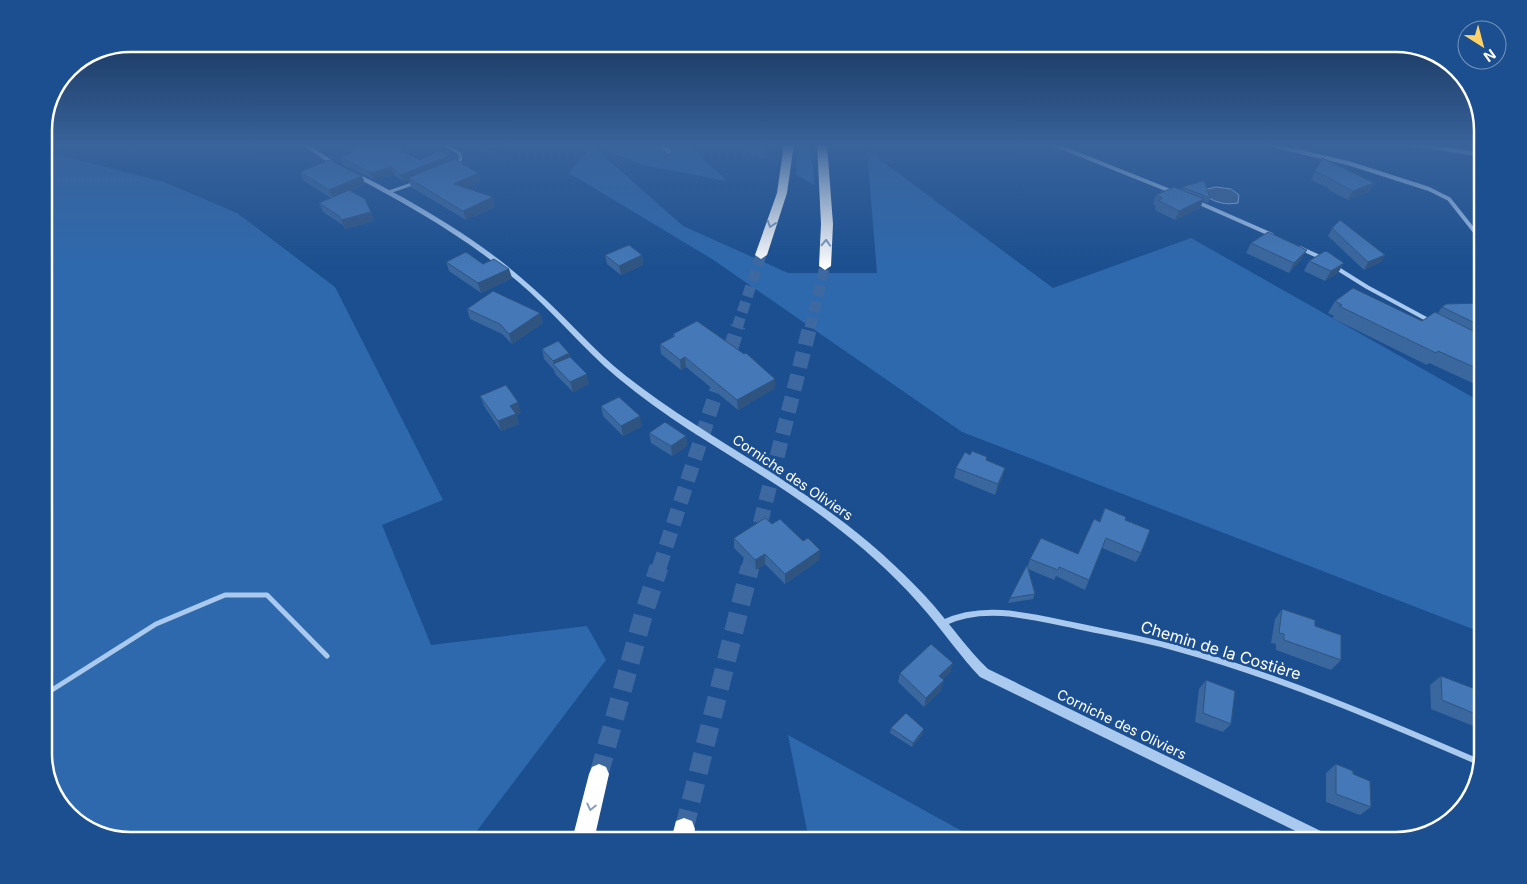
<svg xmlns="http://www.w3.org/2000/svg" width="1527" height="884" font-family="Inter,sans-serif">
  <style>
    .green { fill: #2e69ad }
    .water { fill: #3c6290; stroke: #9cc4f0 }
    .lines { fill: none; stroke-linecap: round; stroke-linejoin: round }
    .motorway-tunnel-far2 { stroke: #3d69a0; stroke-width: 11; stroke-dasharray: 11 5.5; stroke-linecap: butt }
    .motorway-tunnel-far1 { stroke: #3d69a0; stroke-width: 15; stroke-dasharray: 15 8; stroke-linecap: butt }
    .motorway-tunnel { stroke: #3d69a0; stroke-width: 19; stroke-dasharray: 19 10; stroke-linecap: butt }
    .service-far1 { stroke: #a9c9ee; stroke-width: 3 }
    .service { stroke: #a9c9ee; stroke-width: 5 }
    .minor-far1 { stroke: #a9c9ee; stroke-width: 4 }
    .minor { stroke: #a9c9ee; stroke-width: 6 }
    .tertiary { fill: #a9c9ee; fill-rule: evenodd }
    .motorway { fill: #fff; fill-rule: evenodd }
    .wall { fill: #3a679d }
    .shaded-wall { fill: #305480 }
    .building { fill: #4478b7; stroke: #305480 }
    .oneway { stroke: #829ec1 }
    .labels { text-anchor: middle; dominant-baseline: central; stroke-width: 5; stroke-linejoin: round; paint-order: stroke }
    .street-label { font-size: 14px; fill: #fff; stroke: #1b4f8f }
    .near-street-label { font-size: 16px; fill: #fff; stroke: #1b4f8f }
    .rim { fill: none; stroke: #fff; stroke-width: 2.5 }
  </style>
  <rect width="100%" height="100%" fill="#1b4f8f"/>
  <path class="green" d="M589,144h99l39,37 -84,-16 -50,-19 90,80 105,47h89l-10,-123 186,138 138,-50 292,165v230l-521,-201 -250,-173 -143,-86 23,-28z
    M739,144h27l-1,15 -11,-3z
    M798,144h12l5,41 -19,-10z
    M44,151l120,31 73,31 98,74 108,213 -61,25 49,120 156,-19 19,34 -136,180h-340l-43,-11 -31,-32 -12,-38z
    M788,735l190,105h-169z"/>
  <path class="water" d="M1216,187l15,2 8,6 -1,8c-12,2 -21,0 -31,-6v-8z"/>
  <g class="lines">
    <path class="motorway-tunnel-far2" d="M737,328l24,-73
      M810,328l15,-62"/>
    <path class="motorway-tunnel-far1" d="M659,568l79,-242
      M749,568l61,-242"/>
    <path class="motorway-tunnel" d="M599,774l44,-158 16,-49
      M684,829l66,-262"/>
    <path class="service-far1" d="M443,144l16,9 2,5 -3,6
      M389,192l26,-9"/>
    <path class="service" d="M44,695l112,-71 69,-29h42l60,61"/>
    <path class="minor-far1" d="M659,144l10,7
      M1053,144l120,48
      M1267,144l81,19 81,26 20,10 34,43
      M1412,144l71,11
      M1197,202l75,33
      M1300,248l22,10
      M1335,267l32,20 63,34"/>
    <path class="minor" d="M943,623c42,-20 90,-6 134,3 33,7 67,13 99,22 105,29 205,72 305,115"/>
    <path class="tertiary" d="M301,144h7l32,22 -5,1z
      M353,172c17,7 34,17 51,26 46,26 91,55 130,91 32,28 59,61 92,87 70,55 150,94 220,148 32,25 63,53 89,83 18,21 33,43 53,62l343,167 2,4h-19l-334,-163c-19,-20 -34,-42 -52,-63 -26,-31 -56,-59 -88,-84 -70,-56 -153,-94 -222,-152 -36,-30 -66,-68 -102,-98 -50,-42 -107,-75 -165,-105v-2z"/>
    <path class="motorway" d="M784,144h10l-7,49 -20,62 -6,4 -6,-4 22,-62z
      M817,144h10l6,80 -2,42 -6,4 -6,-4 2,-42z
      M599,764l7,3 3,7 -15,66h-22l17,-66 3,-7z
      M684,818l8,3 3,8 -2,11h-22l5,-19z"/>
  </g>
  <path class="wall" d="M106,144h42l-16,8 -25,-7z
    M338,144h53l28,16 31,1 28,12 2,9 -13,6 28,19 -29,13 -55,-33 -2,-7 -5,2 -10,-7 -20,5 -31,-15 -3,-8 11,-4z
    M477,144h29l1,4 -19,6z
    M1322,158l52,25 -5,9 -21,8 -19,-10 1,-1 -19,-9z
    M300,172l62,4 3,8 -14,7 20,21 3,9 -29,8 -2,-4 -20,-13 -4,-9 12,-5 -27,-17z
    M1182,187l28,11 -2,5 -5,-2 -3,7 -25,12 -20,-10 1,-4 -3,-2 3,-9 25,-5z
    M1332,228l53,27 -4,7 -17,8 -36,-34z
    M1251,243l50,17 -12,13 -43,-20z
    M605,255h37l1,10 -22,10 -14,-11z
    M1309,261l29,12 -13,8 -21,-10z
    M446,262l37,2 26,5 3,9 -31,15 -32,-22z
    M1335,301l87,20 16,-8 4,-6 41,-4v77l-6,5 -48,-22 -2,2 -95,-47 2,-2 -6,-3z
    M467,309l73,4 3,10 -31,21 -10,-10 -32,-15z
    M673,334l102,45v9l-37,22 -52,-43 -5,3 -20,-16 -1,-10 13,-7z
    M542,349l27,4 1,4 19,27 -16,8 -18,-18 -1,-4 -10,-11z
    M1483,382v12l-7,-3z
    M480,396l41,17 -5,2 3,9 -18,7 -17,-25z
    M601,406l41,20 -19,10 -20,-20z
    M649,433l37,3 1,10 -15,10 -21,-13z
    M970,455l17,2 -1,3 19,8 -3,10 -7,17 -41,-17 2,-10z
    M1105,508l20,12 16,33 -5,9 -34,-14 -17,42 -29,-14 -2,4 -26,-11 7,25 -2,5 -25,4 2,-5 18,-33 2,-6 48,-5 21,-32z
    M772,524l47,36 -34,24 -20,-20 -9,6 -22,-22v-10z
    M1282,609l59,51 -10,10 -55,-20v-6l-5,-1 4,-24z
    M953,663l-3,10 -7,6 1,1 -3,10 -17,17 -26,-25 2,-9z
    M1441,676l42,16v38l-52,-21 -1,-24z
    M1206,680l25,44 -8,8 -28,-10 4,-33z
    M891,728l32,6 -11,13 -22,-14z
    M1336,764l17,10 18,33 -11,8 -34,-13v-29z"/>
  <path class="shaded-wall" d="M127,144h21l-16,8z
    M502,144h4l1,4 -19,6 -1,-5z
    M448,156l2,8 -42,14 1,2 -5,2 -3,-7z
    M391,167l3,8 -20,5 -3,-7z
    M478,173l2,9 -23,11 -3,-9z
    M362,176l3,8 -32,15 -4,-9z
    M1374,183l-5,9 -21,8 5,-9z
    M493,197l2,10 -29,13 -3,-9z
    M1204,199l-4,9 -25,12 4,-9z
    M371,212l3,9 -29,8 -4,-9z
    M1307,250l-6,10 -12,13 5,-10z
    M642,255l1,10 -22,10 -2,-9z
    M1385,255l-4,7 -17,8 4,-8z
    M1344,263l-6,10 -13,8 6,-10z
    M509,269l3,9 -31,15 -3,-10z
    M540,313l3,10 -31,21 -3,-10z
    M569,353l2,10 -17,2 -1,-4z
    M685,357l1,10 -5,3 -1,-10z
    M587,374l2,10 -16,8 -3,-10z
    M775,379v9l-37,22 -1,-10z
    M518,402l3,11 -5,2 3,9 -18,7 -3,-10 12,-15z
    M640,416l2,10 -19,10 -2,-10z
    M686,436l1,10 -15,10 -1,-10z
    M1005,468l-3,10 -7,17 3,-11z
    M820,550l-1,10 -34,24v-10z
    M765,554v10l-9,6 -1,-10z
    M953,663l-3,10 -14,12 3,-9z
    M944,680l-3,10 -17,17 2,-9z
    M924,729l-1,5 -11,13 1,-4z"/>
  <path class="building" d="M347,144h44l28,16 21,-9 8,5 -47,19 -10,-8 -20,6 -31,-16 17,-7z
    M481,144h21l-15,5z
    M1322,158l52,25 -21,8 -19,-10h1l-20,-10z
    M455,159l23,14 -24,11 39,13 -30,14 -55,-33z
    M329,160l33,16 -33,14 -29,-18z
    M1204,181l6,17 -28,-11 3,-1z
    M1174,187l30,12 -25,12 -21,-11 5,-2 -7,-3z
    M349,190l16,9 6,13 -30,8 -2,-4 -20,-13z
    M1340,220l45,35 -17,7 -36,-34z
    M1268,232l39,18 -13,13 -43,-20z
    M629,245l13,10 -23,11 -14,-11z
    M1325,251l3,1 16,11 -13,8 -22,-10z
    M466,252l17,12 11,-5 15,10 -31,14 -32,-21z
    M1353,288l69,33 13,-9 48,24v35l-45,-20 -2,2 -97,-47 3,-1 -7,-4z
    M493,291l47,22 -31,21 -9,-10 -33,-15z
    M1483,303v24l-41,-20 4,-3z
    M697,321l47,33 2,-1 29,26 -38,21 -52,-43 -5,3 -20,-16 15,-8 -2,-2z
    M558,341l11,12 -16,8 -11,-12z
    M570,357l17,17 -17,8 -17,-18z
    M506,385l12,17 -8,4 6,8 -18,7 -18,-25z
    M619,397l21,19 -19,10 -20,-20z
    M665,422l21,14 -15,10 -22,-13z
    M972,451l15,6 -1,3 19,8 -7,16 -42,-16 9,-16 5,3z
    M1105,508l21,9 -1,3 25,10 -9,23 -35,-15 -17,42 -30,-13 -1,3 -28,-11 11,-21 37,16 16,-35 6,3z
    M765,518l7,6 8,-5 23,22 5,-3 12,12 -35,24 -20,-20 -10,6 -21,-22z
    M1027,565l8,29 -25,4z
    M1282,609l33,11v6l26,9v25l-57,-20v-6l-5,-1z
    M931,644l22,19 -14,13 5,4 -18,18 -26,-25z
    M1441,676l42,16v25l-41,-17z
    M1206,680l29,11 -4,33 -28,-11z
    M906,713l18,16 -11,14 -22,-15z
    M1336,764l17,7v3l17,7 1,26 -35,-13z"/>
  <defs><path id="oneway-chevron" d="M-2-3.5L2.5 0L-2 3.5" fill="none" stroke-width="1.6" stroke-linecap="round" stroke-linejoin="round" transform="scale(1.25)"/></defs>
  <g class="oneway">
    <use href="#oneway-chevron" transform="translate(771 224) rotate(108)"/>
    <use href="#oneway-chevron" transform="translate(826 243) rotate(-87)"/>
    <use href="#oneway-chevron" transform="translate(591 807) rotate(103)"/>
  </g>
  <linearGradient id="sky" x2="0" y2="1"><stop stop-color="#0f2b4f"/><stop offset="0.54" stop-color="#39639b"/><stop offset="1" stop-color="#39639b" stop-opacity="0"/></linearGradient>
  <rect width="1527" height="268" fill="url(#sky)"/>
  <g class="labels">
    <g class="street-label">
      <text transform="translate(793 477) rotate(34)">Corniche des Oliviers</text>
      <text transform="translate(1122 724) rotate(26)">Corniche des Oliviers</text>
    </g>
    <g class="near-street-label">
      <text transform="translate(1221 650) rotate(17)">Chemin de la Costière</text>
    </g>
  </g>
  <path d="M0 0H1527V884H0ZM130 52H1396A78 78 0 0 1 1474 130V754A78 78 0 0 1 1396 832H130A78 78 0 0 1 52 754V130A78 78 0 0 1 130 52Z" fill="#1b4f8f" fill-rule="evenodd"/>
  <path class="rim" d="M130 52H1396A78 78 0 0 1 1474 130V754A78 78 0 0 1 1396 832H130A78 78 0 0 1 52 754V130A78 78 0 0 1 130 52Z"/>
  <g transform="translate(1482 45) rotate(144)"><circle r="24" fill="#1b4f8f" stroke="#7695bc"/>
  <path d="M0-4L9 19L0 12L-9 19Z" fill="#ffd166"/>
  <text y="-8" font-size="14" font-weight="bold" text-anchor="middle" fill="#ffffff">N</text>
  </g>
</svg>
